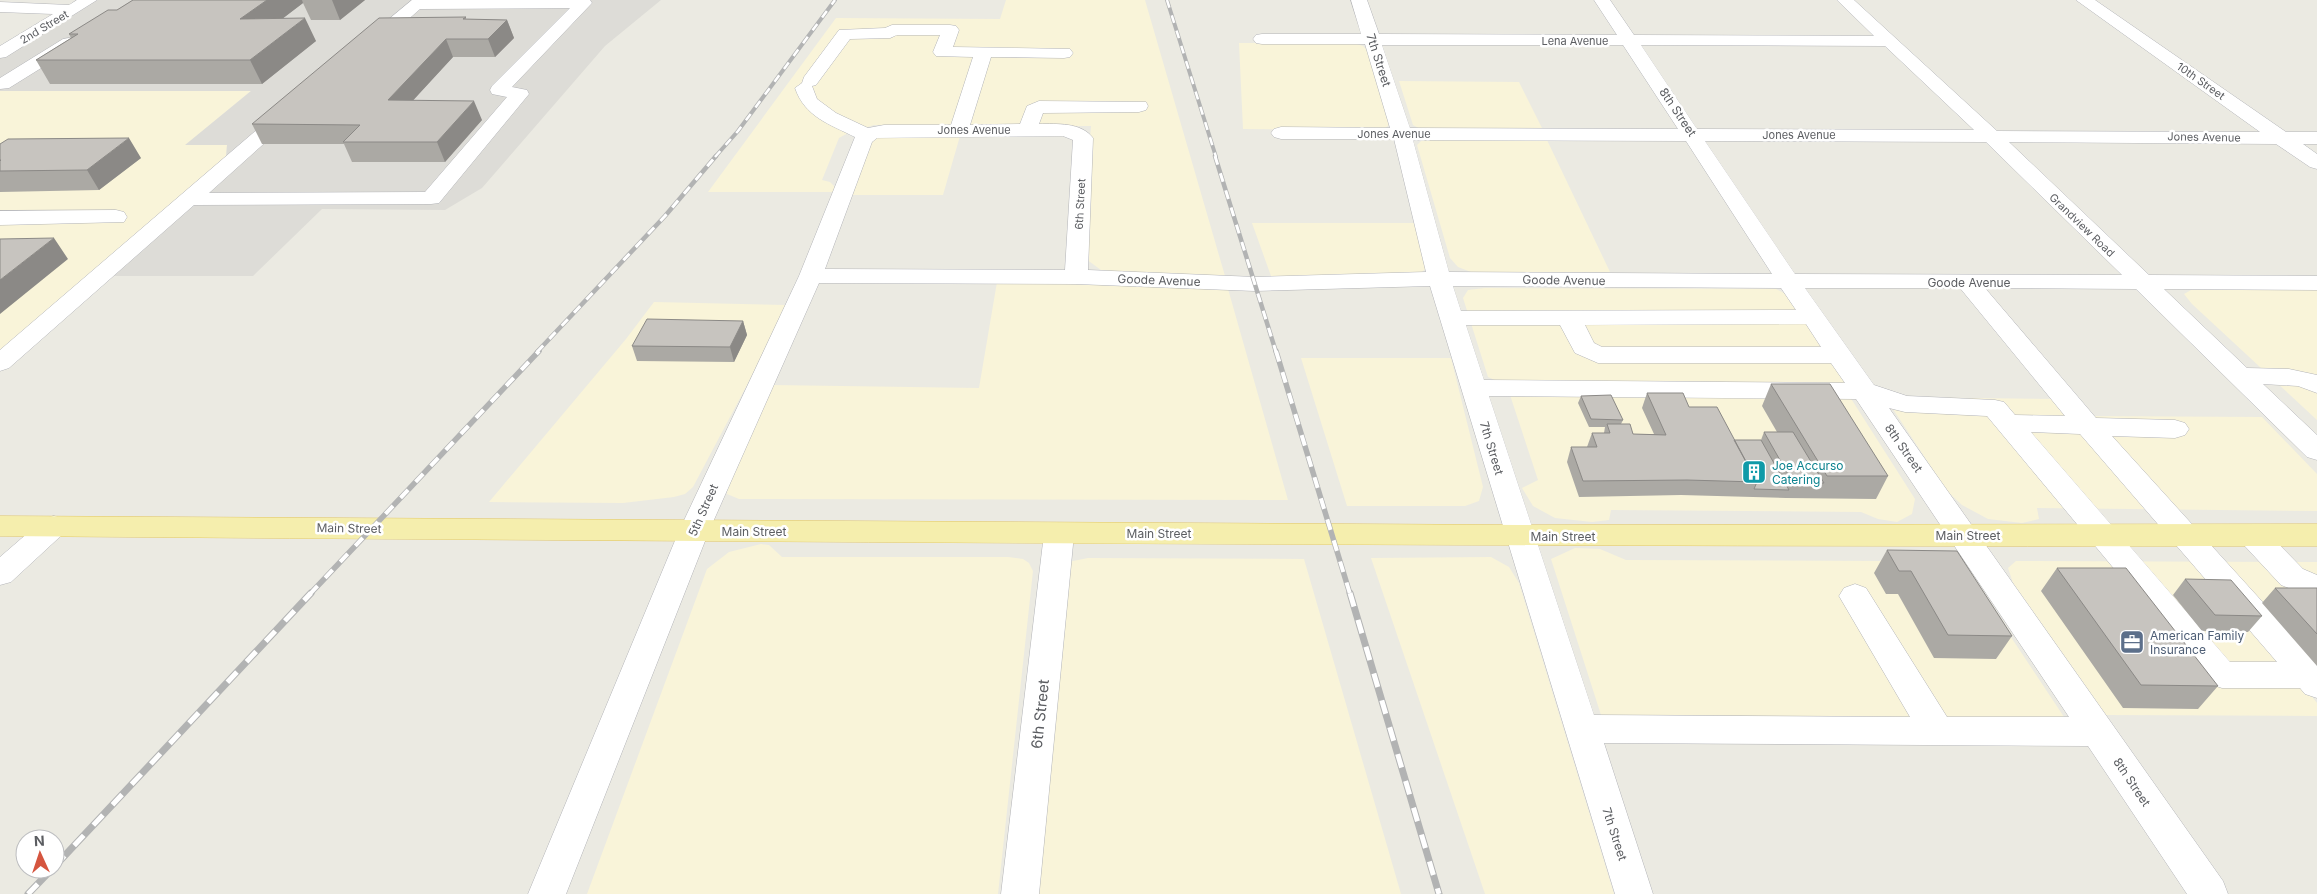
<svg xmlns="http://www.w3.org/2000/svg" width="2317" height="894" font-family="Inter,sans-serif">
  <style>
    .commercial { fill: #f9f4d9 }
    .industrial { fill: #dddcd7 }
    .lines { fill: none; stroke-linecap: round; stroke-linejoin: round }
    .minor-casing { stroke: #b3b4b8; stroke-width: 1 }
    .major-casing { stroke: #e1c666; stroke-width: 1 }
    .minor { fill: #fff; fill-rule: evenodd }
    .major { fill: #f5eead; fill-rule: evenodd }
    .rail-far3-casing { stroke: #b2b3b3; stroke-width: 4 }
    .rail-far2-casing { stroke: #b2b3b3; stroke-width: 4.5 }
    .rail-far1-casing { stroke: #b2b3b3; stroke-width: 5.5 }
    .rail-casing { stroke: #b2b3b3; stroke-width: 7 }
    .rail-far3 { stroke: #fff; stroke-width: 2.5; stroke-dasharray: 8; stroke-linecap: butt }
    .rail-far2 { stroke: #fff; stroke-width: 3; stroke-dasharray: 9; stroke-linecap: butt }
    .rail-far1 { stroke: #fff; stroke-width: 4; stroke-dasharray: 11; stroke-linecap: butt }
    .rail { stroke: #fff; stroke-width: 5; stroke-dasharray: 14; stroke-linecap: butt }
    .wall { fill: #aba9a4 }
    .shaded-wall { fill: #8b8986 }
    .building { fill: #c7c4bf; stroke: #8b8986 }
    .labels { text-anchor: middle; dominant-baseline: central; stroke-width: 5; stroke-linejoin: round; paint-order: stroke }
    .far-street-label { font-size: 11px; fill: #5b5d61; stroke: #fff }
    .street-label { font-size: 12px; fill: #5b5d61; stroke: #fff }
    .culture-label { font-size: 12px; fill: #0d838f; stroke: #fff; text-anchor: start }
    .service-label { font-size: 12px; fill: #4e5e75; stroke: #fff; text-anchor: start }
    .near-street-label { font-size: 15px; fill: #5b5d61; stroke: #fff }
  </style>
  <rect width="100%" height="100%" fill="#ebeae2"/>
  <path class="commercial" d="M1006,0h139l80,276 -112,-4 -12,-2 -15,-11 -5,-14 10,-119 -217,-1 -26,8 -9,5 -17,42 8,2 4,4v6h-126l128,-174 164,1z
    M1239,43h115l9,3 4,4 22,75 -6,5 -140,-1z
    M1399,81l120,1 24,48 -123,-1 -7,-4z
    M252,90l-66,55h41l-1,13 -226,195v-262z
    M960,136l-17,59h-94l24,-58z
    M1432,139l115,1 63,132h-139l-13,-5 -8,-9 -33,-113 5,-5z
    M1252,223h163l11,45 -7,7 -148,1z
    M997,282l231,7 60,211 -549,-1 -12,-5 1,-7 44,-102 207,3z
    M1485,288l291,1 14,7 58,89 -349,-3 -11,-5 -25,-79 5,-8z
    M2191,290h126v130l-125,-116 -8,-10z
    M654,302l132,3 -29,61 -64,121 -8,7 -11,3 -51,6 -134,-1 137,-163z
    M1301,358h150l32,129 -4,14 -14,5h-118z
    M1510,395l340,2 65,102 -3,15 -15,8 -19,-3 -17,-7 -250,-2 -2,10 -17,2 -37,-4 -22,-12 -11,-18 16,-8z
    M1885,397l176,2 14,17 187,1 55,57v37l-280,-3 2,11 -17,4 -34,-4 -26,-14 -15,-14z
    M761,544l8,1 13,12h226l15,2 6,4 4,8 -35,323h-411l120,-325 22,-17z
    M1575,548l25,1 26,11 254,1 13,-8 80,27 93,140 -465,-5 -50,-156z
    M1491,557l18,10 10,16 95,311h-129l-114,-336z
    M1088,558l216,1 97,335h-370l37,-332z
    M2016,561l301,1v120l-16,1 16,20v13l-211,-1 -93,-132 -5,-15z"/>
  <path class="industrial" d="M96,0h565l-56,46 -123,142 -37,22 -123,-1 -69,67h-164l137,-118 1,-13h-42l66,-54h-251v-33z"/>
  <g class="lines">
    <defs>
      <path id="minor" d="M77,0h20l-91,57 -6,1v-12l53,-32 -53,-2v-10l69,3z
        M412,0h178l2,3 -80,84 15,3 2,4 -90,109 -8,1 -237,1 -185,163 -9,3v-21l281,-241h14l3,4 -89,80 216,-1 82,-95 -15,-3 -2,-4 2,-4 78,-78 -150,1 -42,37h-12l-3,-4 3,-4z
        M1351,0h16l12,34 238,1 -23,-35h16l24,35 240,1 -37,-36h17l143,131 263,1 -184,-132h19l191,132h31v12h-14l14,10v15l-7,-2 -34,-23 -267,-2 140,133 168,1v14l-153,-1 83,79 42,1 28,6v18l-19,-7 -35,-2 54,51v25l-10,-3 -171,-168 -151,-1 111,130 79,2 10,3 4,6 -4,6 -10,3 -63,-2 205,226v36l-12,-4 -5,-6h-78l-12,-4 -223,-268 -82,-4 -16,-4 334,473 5,13h-41l-99,-148 -484,-3 49,151h-38l-185,-608 -175,5 -179,-7 -257,-1 -110,248 -143,363h-38l151,-363 120,-255 56,-139c-26,-13 -50,-20 -60,-49l7,-5 2,-6 35,-47 46,-2 7,-3h58l6,1 3,4 -6,17 117,2 3,4 -3,4 -6,1 -73,-1 -21,68 50,-1 7,-18 12,-5 107,1 2,4 -2,4 -7,2 -96,1 -4,11c18,0 42,-2 54,14l-5,132 167,7 171,-5 -32,-133h-113l-7,-2 -3,-4 3,-4 7,-2 109,1 -25,-84h-103l-6,-1 -3,-4 3,-4 6,-1h99zM897,35h43l-7,17 3,4 37,1 -22,68h-67l-16,3 -32,-15 -19,-14 -5,-13 4,-1 34,-46 40,-1zM1382,45h241l55,84 -268,-1zM1641,45l244,1 89,84 -277,-1zM1063,136l10,4 -8,130 -240,-1 47,-127 5,-4zM1413,140l273,1 86,133 -323,-2zM1705,141l281,1 136,133 -327,-1zM1453,286l328,2 15,22 -335,1zM1805,288h155l105,128 -50,-1 -11,-13 -9,-2 -88,-4 -33,-11zM1806,324l15,23h-219l-8,-4 -9,-18zM1466,325h94l15,28 23,10h233l14,20 -361,-3zM1489,396l367,3 213,318h-122l-81,-129 -11,-4 -11,4 -5,8 71,121 -316,-2zM2031,432l49,2 197,228h-47z
        M69,38l6,1 3,4 -3,4 -66,41 -9,1v-11l63,-39z
        M116,210l8,2 3,5 -3,5 -124,3v-14z
        M54,516l10,3 5,7 -5,7 -53,49 -11,3v-28l44,-38z
        M1059,523l10,4 5,7 -35,360h-38l43,-360 5,-7z
        M2253,525l11,4 39,40 14,6v24l-36,-14 -39,-42 -4,-7 4,-7z"/>
      <path id="major" d="M0,516l1520,9 797,-1v22c-772,1 -1545,-4 -2317,-10z"/>
    </defs>
    <use href="#minor" class="minor-casing"/>
    <use href="#major" class="major-casing"/>
    <use href="#minor" class="minor"/>
    <use href="#major" class="major"/>
    <defs>
      <path id="rail-far3" d="M1167,0l49,157
        M715,157l23,-26 97,-131"/>
      <path id="rail-far2" d="M1215,156l61,196
        M537,352l128,-136 51,-60"/>
      <path id="rail-far1" d="M1276,351l74,243
        M310,594l229,-243"/>
      <path id="rail" d="M1350,593l89,301
        M55,866l256,-273
        M28,894l24,-25"/>
    </defs>
    <use href="#rail-far3" class="rail-far3-casing"/>
    <use href="#rail-far2" class="rail-far2-casing"/>
    <use href="#rail-far1" class="rail-far1-casing"/>
    <use href="#rail" class="rail-casing"/>
    <use href="#rail-far3" class="rail-far3"/>
    <use href="#rail-far2" class="rail-far2"/>
    <use href="#rail-far1" class="rail-far1"/>
    <use href="#rail" class="rail"/>
  </g>
  <path class="wall" d="M133,0h232l-25,20h-29l-8,-17 -20,15 33,23 -54,43h-212l-14,-24 35,-22 -2,-4 48,-24z
    M466,17v2l41,1 7,18 -19,19h-42l-40,43 69,20 -37,42h-93l-8,-18h-82l-10,-20z
    M0,144l141,14 -42,32 -99,2z
    M743,321l4,14 -13,27 -97,-1 -5,-15z
    M1771,384l117,92 -12,23 -90,-1 -105,-3 -102,2 -12,-35 4,-15h16l5,-14h12l1,-6h-16l-11,-24 3,-7 42,24 -2,4 12,10h21l-12,-26 5,-15 42,14 45,33h27l3,-8h13l-15,-26z
    M1887,550l125,86 -16,23 -62,-1 -36,-64h-12l-12,-21z
    M2057,568l161,118 -20,23 -75,-1 -82,-117z
    M2185,579l77,37 -14,16 -46,-1 -29,-36z
    M2275,588h42v78l-55,-63z"/>
  <path class="shaded-wall" d="M267,0h35l1,3 -51,39 -12,-23z
    M332,0h33l-25,20z
    M305,18l11,23 -54,43 -12,-24z
    M507,20l7,18 -19,19 -7,-18z
    M446,39l7,18 -57,62 -8,-19z
    M474,101l8,19 -37,42 -8,-20z
    M129,138l12,20 -42,32 -12,-20z
    M54,238l14,21 -68,55v-34z
    M743,321l4,14 -13,27 -4,-15z"/>
  <path class="building" d="M133,0h134l-27,19 65,-1 -55,42h-214l42,-26h-9l39,-24h9z
    M466,17l-3,2 44,1 -19,19h-42l-58,61 86,1 -37,41h-94l17,-17 -108,-1 127,-106z
    M129,138l-42,32 -87,1v-10l1,-1h-1v-16l8,-5z
    M54,238l-54,42v-41z
    M647,319l96,2 -13,26 -98,-1z
    M1771,384h59l58,92h-61z
    M1647,393h36l6,14h28l40,75 -70,-2 -104,1 -12,-34h26l-5,-14h18l-3,-9h23l3,10 33,1z
    M1611,395l12,25 -32,-1 -10,-23z
    M1764,432h29l31,51h-31z
    M1734,440h27l28,50 -35,-1 3,-7z
    M1887,550l70,1 55,85 -64,-1 -37,-64h-12z
    M2057,568h69l92,118 -77,-1z
    M2185,579l46,1 31,36 -47,-1z
    M2275,588h42v46z"/>
  <defs>
    <symbol id="building-square" viewBox="-11 -11 22 22"><rect x="-9" y="-9" width="18" height="18" rx="4" fill="#0f9aa8" stroke="#fff"/><path d="M-4-6H4V6H1V3H-1V6H-4ZM-2.5-4.3h1.7v1.8h-1.7ZM.8-4.3h1.7v1.8H.8ZM-2.5-1h1.7V.8h-1.7ZM.8-1h1.7V.8H.8Z" fill="#fff"/></symbol>
    <symbol id="office-square" viewBox="-11 -11 22 22"><rect x="-9" y="-9" width="18" height="18" rx="4" fill="#5c6f8a" stroke="#fff"/><path d="M-6-3h4V-5.5h4V-3h4V5H-6ZM-1-4.5V-3h2v-1.5ZM-6 0V1H6V0Z" fill="#fff"/></symbol>
  </defs>
  <g fill-rule="evenodd">
    <use href="#building-square" x="1740" y="458" width="28" height="28"/>
    <use href="#office-square" x="2118" y="628" width="28" height="28"/>
  </g>
  <g class="labels">
    <g class="far-street-label">
      <text transform="translate(44 27) rotate(-31)">2nd Street</text>
      <text x="1575" y="41">Lena Avenue</text>
      <text transform="translate(2201 81) rotate(35)">10th Street</text>
      <text x="974" y="130">Jones Avenue</text>
      <text x="1394" y="134">Jones Avenue</text>
      <text x="1799" y="135">Jones Avenue</text>
      <text transform="translate(2204 137) rotate(1)">Jones Avenue</text>
      <text transform="translate(1080 204) rotate(-87)">6th Street</text>
      <text transform="translate(2082 225) rotate(44)">Grandview Road</text>
    </g>
    <g class="street-label">
      <text transform="translate(1379 60) rotate(72)">7th Street</text>
      <text transform="translate(1678 112) rotate(56)">8th Street</text>
      <text transform="translate(1159 280) rotate(2)">Goode Avenue</text>
      <text transform="translate(1564 280) rotate(1)">Goode Avenue</text>
      <text x="1969" y="282">Goode Avenue</text>
      <text transform="translate(1492 448) rotate(73)">7th Street</text>
      <text transform="translate(1904 448) rotate(55)">8th Street</text>
      <text transform="translate(703 510) rotate(-66)">5th Street</text>
      <text transform="translate(349 528) rotate(1)">Main Street</text>
      <text x="754" y="531">Main Street</text>
      <text x="1159" y="533">Main Street</text>
      <text x="1968" y="535">Main Street</text>
      <text x="1563" y="536">Main Street</text>
      <text transform="translate(2132 782) rotate(56)">8th Street</text>
      <text transform="translate(1615 834) rotate(72)">7th Street</text>
    </g>
    <g class="culture-label">
      <text x="1772" y="465">Joe Accurso<tspan x="1772" dy="14">Catering</tspan></text>
    </g>
    <g class="service-label">
      <text x="2150" y="635">American Family<tspan x="2150" dy="14">Insurance</tspan></text>
    </g>
    <g class="near-street-label">
      <text transform="translate(1040 714) rotate(-84)">6th Street</text>
    </g>
  </g>
  <g transform="translate(40 854) rotate(357)"><circle r="24" fill="#ffffff" stroke="#bdbec0"/>
  <path d="M0-4L9 19L0 12L-9 19Z" fill="#d5553f"/>
  <text y="-8" font-size="14" font-weight="bold" text-anchor="middle" fill="#5b5d61">N</text>
  </g>
</svg>
